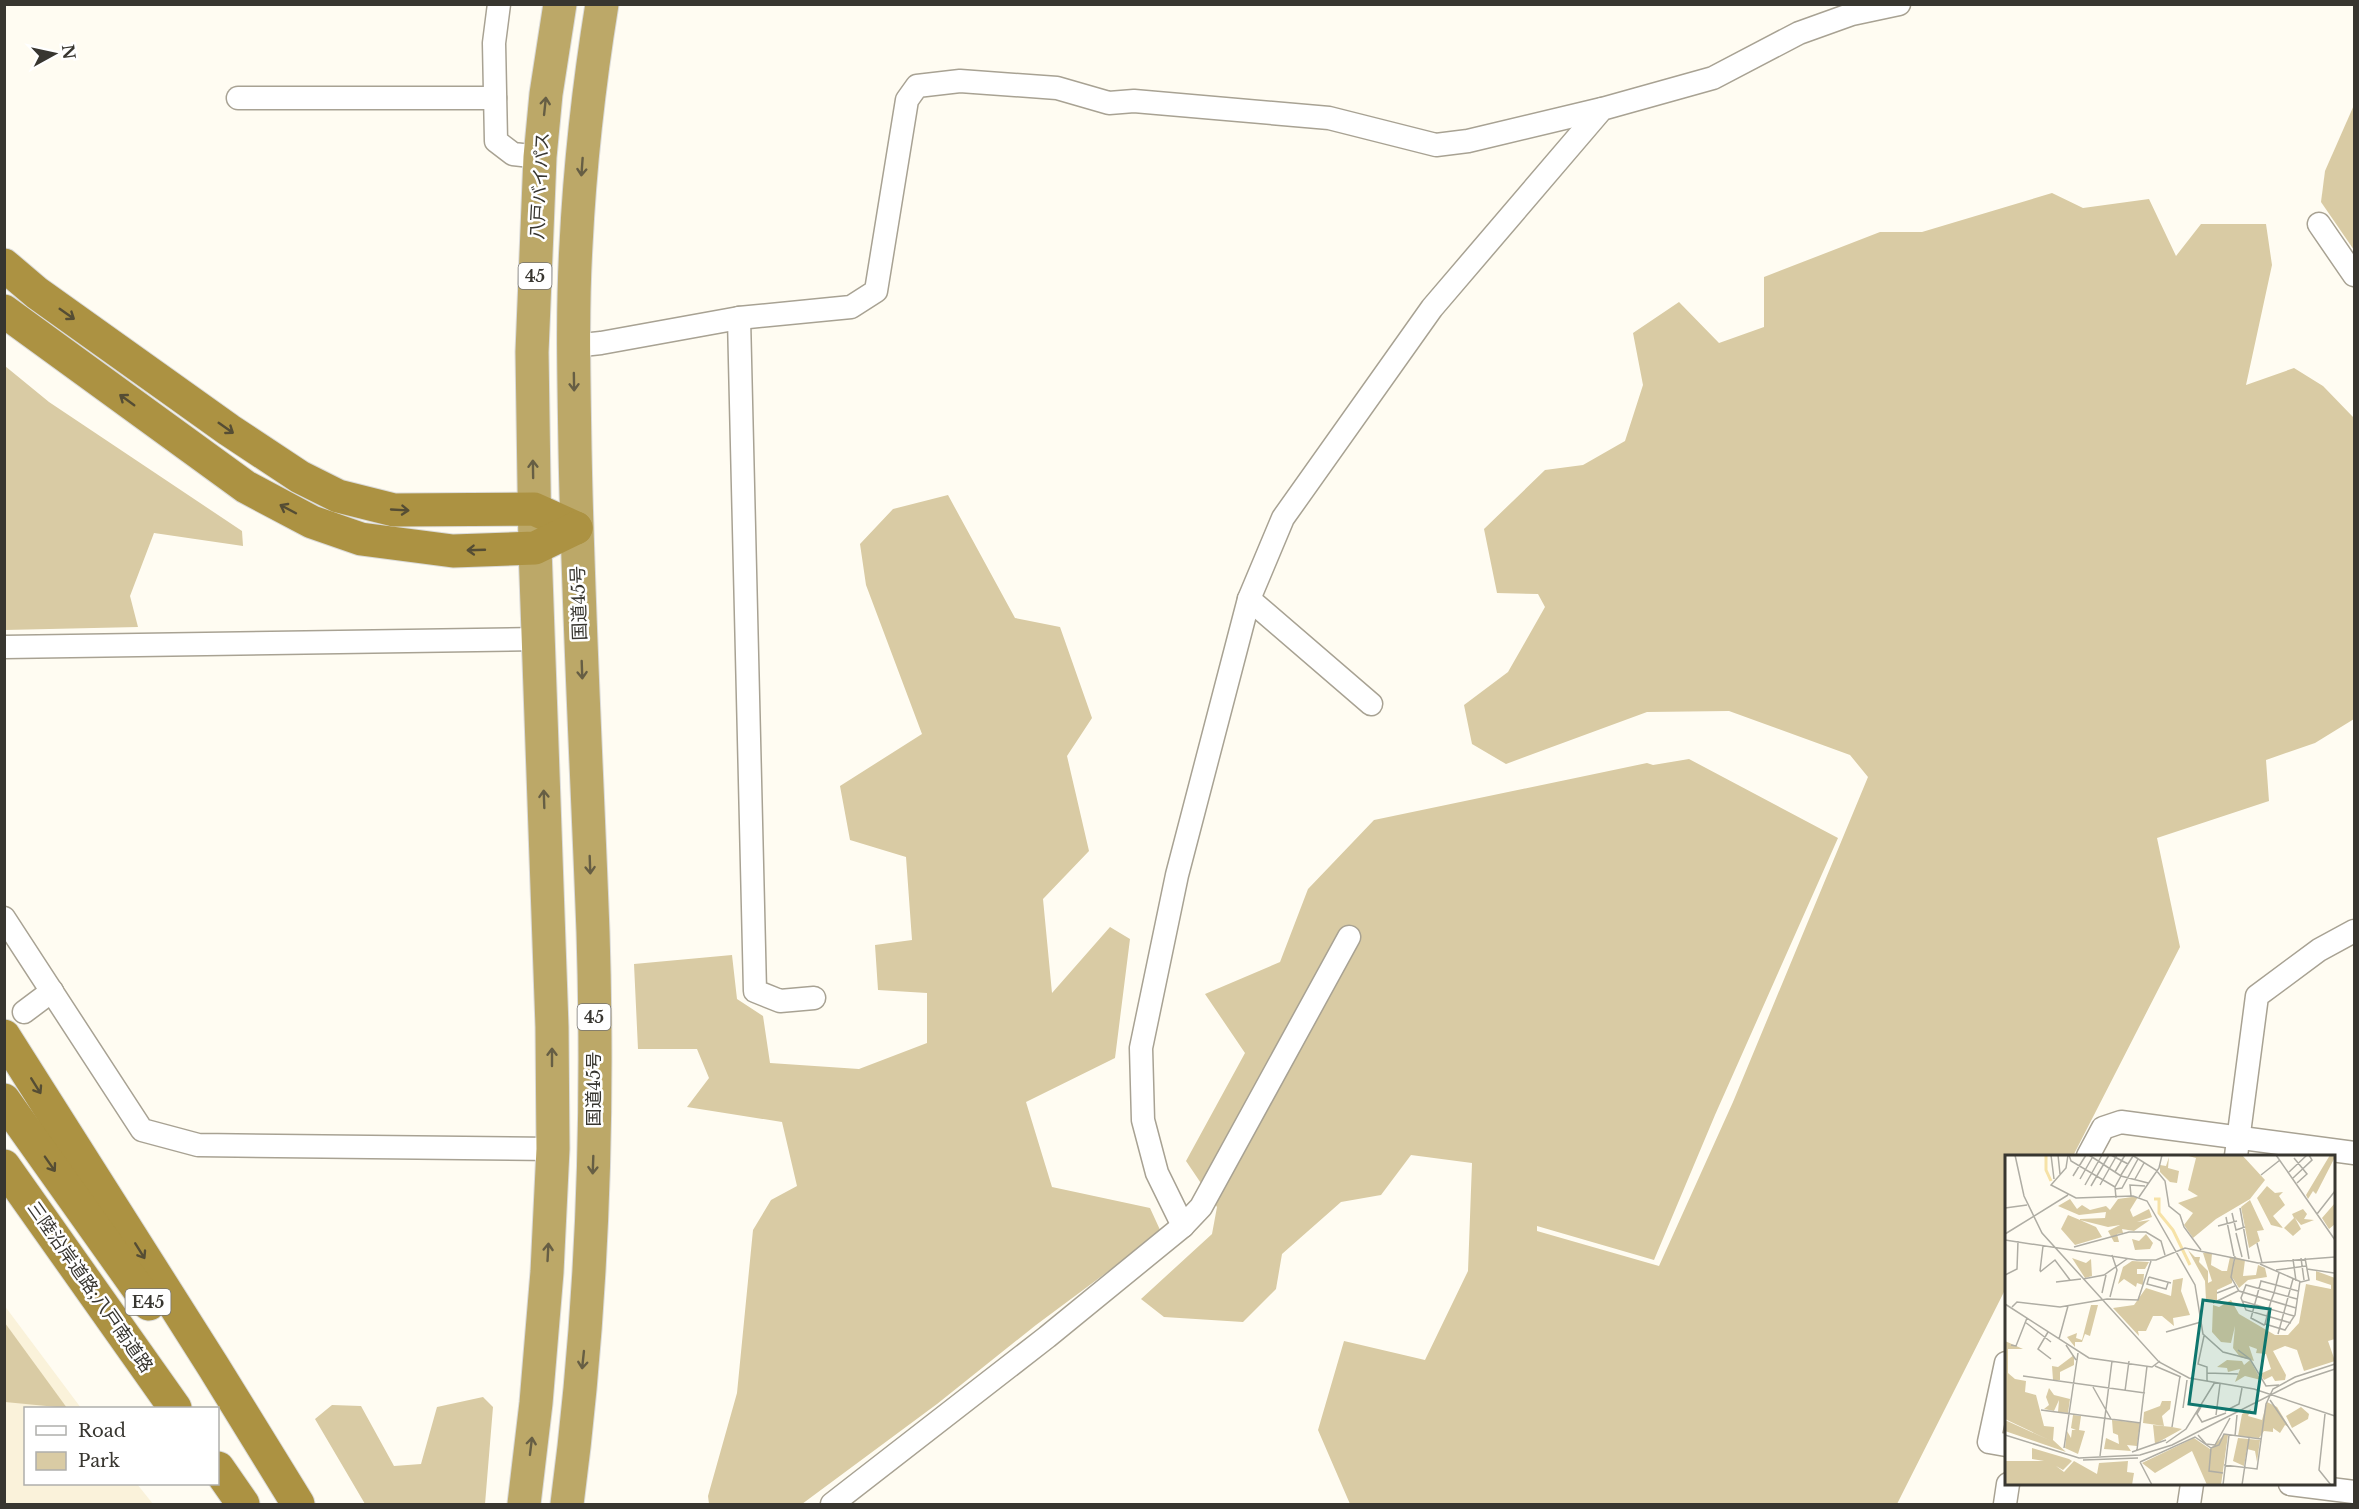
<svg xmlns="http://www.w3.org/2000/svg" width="2359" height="1509" font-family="'Libre Baskerville','Noto Sans JP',serif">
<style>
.built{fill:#faf2da}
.green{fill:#d9cba4}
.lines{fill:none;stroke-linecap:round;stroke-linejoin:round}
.minor-casing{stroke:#a8a293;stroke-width:25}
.trunk-casing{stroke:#dbdbda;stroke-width:35}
.motorway-casing{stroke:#dbdbda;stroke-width:35}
.minor{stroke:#fff;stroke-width:22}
.trunk{stroke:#bca868;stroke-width:33}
.motorway{stroke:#ac9242;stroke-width:33}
.oneway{stroke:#665e44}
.oneway2{stroke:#554d34}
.labels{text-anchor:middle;stroke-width:5;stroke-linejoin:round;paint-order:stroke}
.shield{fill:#fff;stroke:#74726e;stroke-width:1.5}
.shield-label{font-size:16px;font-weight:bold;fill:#383630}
.street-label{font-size:18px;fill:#383630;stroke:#fff}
.inset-river{fill:none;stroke:#f6e2a7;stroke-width:3}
.inset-road{fill:none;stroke:#afada4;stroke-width:1.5}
.view{fill:#0f766e;fill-opacity:0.15;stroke:#0f766e;stroke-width:3}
.inset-edge{fill:none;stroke:#383630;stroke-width:3}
</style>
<rect width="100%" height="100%" fill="#fffcf2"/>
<path class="built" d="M 4,1305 L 81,1408 L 26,1408 L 26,1484 L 137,1484 L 153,1504 L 5,1504 Z"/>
<g class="green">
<path d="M 2354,105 L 2354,250 L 2321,202 L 2325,171 Z"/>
<path d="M 2052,193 L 2083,208 L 2149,199 L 2176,256 L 2201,224 L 2266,224 L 2272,265 L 2246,385 L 2294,368 L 2323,386 L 2354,418 L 2354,719 L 2315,743 L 2266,760 L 2269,801 L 2157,838 L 2180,947 L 2073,1156 L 2006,1156 L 2006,1288 L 1897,1504 L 1350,1504 L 1318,1430 L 1344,1341 L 1425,1360 L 1468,1271 L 1472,1163 L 1411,1155 L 1381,1195 L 1341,1202 L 1282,1254 L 1276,1289 L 1243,1322 L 1164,1317 L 1141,1299 L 1212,1234 L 1217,1207 L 1186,1161 L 1245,1053 L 1205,994 L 1280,962 L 1308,889 L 1374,820 L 1647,763 L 1653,765 L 1689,759 L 1838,838 L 1715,1115 L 1654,1260 L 1537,1226 L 1537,1231 L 1659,1266 L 1733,1102 L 1868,777 L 1850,755 L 1729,711 L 1647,712 L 1506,764 L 1472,744 L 1464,705 L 1508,672 L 1545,607 L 1538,594 L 1497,593 L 1484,529 L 1545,470 L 1583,465 L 1625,441 L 1643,385 L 1633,333 L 1679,302 L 1719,343 L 1764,327 L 1764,277 L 1880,232 L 1922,232 Z"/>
<path d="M 5,366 L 49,402 L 242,531 L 243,546 L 154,533 L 130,596 L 138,627 L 5,630 Z"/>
<path d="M 948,495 L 1015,618 L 1060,627 L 1092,718 L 1067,756 L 1089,851 L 1043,899 L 1052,993 L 1110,927 L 1130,939 L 1115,1058 L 1026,1102 L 1052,1187 L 1150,1208 L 1161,1232 L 1036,1325 L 937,1404 L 802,1504 L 709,1504 L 708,1496 L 737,1393 L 753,1230 L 771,1200 L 797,1186 L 782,1122 L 687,1107 L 709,1078 L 697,1049 L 638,1049 L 634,964 L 732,955 L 737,999 L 763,1016 L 770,1063 L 859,1069 L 927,1043 L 927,993 L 878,990 L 875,945 L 912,940 L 906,857 L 850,840 L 840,786 L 922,734 L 866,585 L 860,544 L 893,509 Z"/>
<path d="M 4,1323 L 5,1323 L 67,1408 L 5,1402 Z"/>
<path d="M 483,1397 L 493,1407 L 485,1504 L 365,1504 L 315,1419 L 332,1405 L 361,1406 L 394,1466 L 421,1464 L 437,1407 Z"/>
</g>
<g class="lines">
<defs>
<g id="minor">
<path d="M 499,4 L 494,43 L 496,141 L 513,154 L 540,157"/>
<path d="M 238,98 L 495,98"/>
<path d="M 2319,224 L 2354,275"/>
<path d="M 739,318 L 755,991 L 780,1001 L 814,998"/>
<path d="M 573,346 L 601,343 L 739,318 L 851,307 L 876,291 L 907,100 L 917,86 L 960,81 L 1057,88 L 1109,103 L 1134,101 L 1329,118 L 1436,145 L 1468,141 L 1602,109"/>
<path d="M 1249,599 L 1371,704"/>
<path d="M 4,647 L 538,639"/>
<path d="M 4,918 L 142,1130 L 198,1145 L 553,1149"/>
<path d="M 24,1012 L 52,991"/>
<path d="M 2088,1156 L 2103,1128 L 2121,1122 L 2354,1153"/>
<path d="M 2236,1156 L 2257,996 L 2319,950 L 2354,931"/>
<path d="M 1183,1226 L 1157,1173 L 1143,1120 L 1141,1048 L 1177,875 L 1249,599 L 1283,518 L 1432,308 L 1602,109 L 1713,78 L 1799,33 L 1852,14 L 1899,4"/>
<path d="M 2006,1363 L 1989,1442 L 2006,1445"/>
<path d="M 2290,1484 L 2354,1492"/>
<path d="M 832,1504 L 1047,1337 L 1183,1226 L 1201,1207 L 1349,937"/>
<path d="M 2005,1504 L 2008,1484"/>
<path d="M 2189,1504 L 2192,1484"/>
</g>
<g id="trunk">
<path d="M 524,1504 L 536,1403 L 547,1272 L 553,1149 L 552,1027 L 535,548 L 532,352 L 540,157 L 546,94 L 560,4"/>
<path d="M 567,1504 C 592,1315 599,1123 593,932 C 587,771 578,610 575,449 C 574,381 572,313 576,245 C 580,164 589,84 602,4"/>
</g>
<g id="motorway">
<path d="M 4,265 L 37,293 L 229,430 L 300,477 L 338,496 L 394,510 L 534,509 L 576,528"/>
<path d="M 4,311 L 246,487 L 312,522 L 361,539 L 453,551 L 535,548 L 576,528"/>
<path d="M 4,1036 L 213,1366 L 298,1504"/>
<path d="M 4,1100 L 149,1304"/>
<path d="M 4,1166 L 175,1408"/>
<path d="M 218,1468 L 243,1504"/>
</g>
</defs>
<use href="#minor" class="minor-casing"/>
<use href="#trunk" class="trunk-casing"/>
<use href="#motorway" class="motorway-casing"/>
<use href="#minor" class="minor"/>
<use href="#trunk" class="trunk"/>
<use href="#motorway" class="motorway"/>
</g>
<defs><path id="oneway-shaft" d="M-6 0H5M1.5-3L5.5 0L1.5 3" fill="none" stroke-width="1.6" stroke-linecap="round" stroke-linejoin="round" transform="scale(1.5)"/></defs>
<g class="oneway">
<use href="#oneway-shaft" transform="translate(545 106) rotate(-84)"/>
<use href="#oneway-shaft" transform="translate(582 167) rotate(94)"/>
<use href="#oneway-shaft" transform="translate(574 382) rotate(89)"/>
<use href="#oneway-shaft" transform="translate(533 469) rotate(-91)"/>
<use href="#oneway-shaft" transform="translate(582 670) rotate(88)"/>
<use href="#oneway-shaft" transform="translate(544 799) rotate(-92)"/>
<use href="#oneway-shaft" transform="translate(590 865) rotate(88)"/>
<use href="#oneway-shaft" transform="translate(552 1057) rotate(-90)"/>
<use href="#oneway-shaft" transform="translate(593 1165) rotate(92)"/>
<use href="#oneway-shaft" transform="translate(548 1252) rotate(-87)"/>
<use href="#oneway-shaft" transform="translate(583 1360) rotate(96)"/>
<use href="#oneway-shaft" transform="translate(531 1446) rotate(-83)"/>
</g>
<g class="oneway2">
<use href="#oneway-shaft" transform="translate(67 314) rotate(35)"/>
<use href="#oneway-shaft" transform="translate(127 400) rotate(-144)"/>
<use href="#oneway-shaft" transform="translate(226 428) rotate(35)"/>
<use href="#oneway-shaft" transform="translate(288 509) rotate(-152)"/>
<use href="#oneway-shaft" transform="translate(400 510) rotate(3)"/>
<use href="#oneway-shaft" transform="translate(476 550) rotate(178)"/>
<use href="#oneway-shaft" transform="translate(36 1086) rotate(58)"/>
<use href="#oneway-shaft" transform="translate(50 1164) rotate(55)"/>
<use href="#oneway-shaft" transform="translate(140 1251) rotate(58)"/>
</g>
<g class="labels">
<g class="shield">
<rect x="518.5" y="263" width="33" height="26" rx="4.5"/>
<rect x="577.5" y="1004" width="33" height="26" rx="4.5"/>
<rect x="125.5" y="1289" width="45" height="26" rx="4.5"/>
</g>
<g class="shield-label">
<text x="535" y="282">45</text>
<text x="594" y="1023">45</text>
<text x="148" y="1308">E45</text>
</g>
<g class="street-label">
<text transform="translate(540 186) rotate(-87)" y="6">八戸バイパス</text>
<text transform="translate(579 603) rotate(-92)" y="6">国道45号</text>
<text transform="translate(594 1089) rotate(-90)" y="6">国道45号</text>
<text transform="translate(90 1287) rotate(55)" y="6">三陸沿岸道路;八戸南道路</text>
</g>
</g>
<g transform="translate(2005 1155)">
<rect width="330" height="330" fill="#fffcf2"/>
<path d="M 180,0 L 237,0 L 260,25 L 245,44 L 211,64 L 188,83 L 179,70 L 188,58 L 173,48 L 193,41 L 183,35 L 191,3 ZM 325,0 L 330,2 L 311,39 L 308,36 L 303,44 L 301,40 ZM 164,2 L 163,13 L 174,16 L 172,28 L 165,27 L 155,17 L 155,10 L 161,11 ZM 262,31 L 270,38 L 278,37 L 274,41 L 280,50 L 268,61 L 278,73 L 266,70 L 252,43 ZM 127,42 L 133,42 L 125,55 L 128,62 L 144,54 L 147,62 L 132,67 L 145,65 L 129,76 L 117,74 L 118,78 L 112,79 L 114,87 L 109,87 L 103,76 L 115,70 L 103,72 L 75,65 L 91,72 L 97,82 L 70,90 L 56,74 L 63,60 L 75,65 L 75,64 L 100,63 L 101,57 L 74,60 L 53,51 L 65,44 L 72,54 L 77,50 L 85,55 L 101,51 L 105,55 L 113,44 ZM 245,45 L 259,75 L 252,76 L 255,86 L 244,93 L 236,52 ZM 330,48 L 330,69 L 324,74 L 317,63 ZM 298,54 L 302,59 L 299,64 L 309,65 L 296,70 L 290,63 L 296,74 L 288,81 L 279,73 L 289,63 L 287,59 ZM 141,79 L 148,88 L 145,94 L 130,95 L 127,84 L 134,86 ZM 183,95 L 190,102 L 195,102 L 194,107 L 203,116 L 203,128 L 207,126 L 198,98 L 207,98 L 206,110 L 217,116 L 222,116 L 225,102 L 229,102 L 227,128 L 212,135 L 212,145 L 201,145 L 200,126 ZM 230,102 L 240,105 L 238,121 L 251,120 L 253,110 L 260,113 L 262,122 L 243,125 L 234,133 L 227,122 ZM 67,103 L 81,108 L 86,104 L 87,121 L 80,123 ZM 127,106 L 144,107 L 140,114 L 132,114 L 132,119 L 139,119 L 138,130 L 132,128 L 131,132 L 119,124 L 113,129 L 118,112 ZM 311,116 L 330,123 L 330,184 L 323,186 L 330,206 L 299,216 L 292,195 L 280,191 L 268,196 L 281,220 L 280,225 L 270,226 L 267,221 L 259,225 L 255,219 L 266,214 L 261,199 L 251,198 L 252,194 L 244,191 L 249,206 L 235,202 L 228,193 L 230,171 L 226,188 L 216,187 L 207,177 L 208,150 L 214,152 L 226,145 L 234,159 L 270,180 L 283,180 L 294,168 L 301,129 L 326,134 L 326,130 L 311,125 ZM 178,123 L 176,136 L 185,160 L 168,163 L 169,171 L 157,161 L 148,161 L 141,176 L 133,176 L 134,181 L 108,153 L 129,150 L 141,133 L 166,141 L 168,125 ZM 86,150 L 93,150 L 85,181 L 80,179 L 77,187 L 70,187 L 70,192 L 62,182 L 72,178 L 71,183 L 77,185 ZM 0,186 L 18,194 L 3,194 L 3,218 L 10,224 L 21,226 L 20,237 L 31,240 L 39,271 L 49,272 L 48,285 L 61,297 L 0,276 L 0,265 L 44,285 L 0,264 ZM 69,200 L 69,210 L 55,217 L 55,225 L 48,225 L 47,211 L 53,212 ZM 222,205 L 237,206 L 239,210 L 245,205 L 256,225 L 240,221 L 230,227 L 235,214 L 223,217 L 222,213 L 212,212 ZM 44,233 L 49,240 L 65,244 L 63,258 L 53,257 L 54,245 L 49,256 L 39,254 L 44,250 L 41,242 ZM 157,246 L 166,246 L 165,254 L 157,261 L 159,271 L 138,268 L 139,257 L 155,251 ZM 262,247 L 272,252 L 284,272 L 280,270 L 275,278 L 268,273 L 268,277 L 259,276 L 254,283 L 233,281 L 237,259 L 246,254 L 243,261 L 257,265 ZM 296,252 L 304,259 L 303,264 L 287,273 L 281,261 ZM 68,260 L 76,261 L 74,275 L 80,276 L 73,299 L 60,293 L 62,276 L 66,283 L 67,275 L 71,275 L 66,273 ZM 107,265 L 135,268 L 132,291 L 122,290 L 126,296 L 99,294 L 101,283 L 114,289 L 113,280 L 108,278 ZM 148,270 L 167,272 L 177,274 L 150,289 ZM 219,280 L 223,280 L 216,330 L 202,330 L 187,296 L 150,318 L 137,308 L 189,283 L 205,294 ZM 233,283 L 255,285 L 252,307 L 250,296 L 242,294 L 239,311 L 228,306 ZM 27,293 L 64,304 L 67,306 L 58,315 L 51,311 L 59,317 L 69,306 L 92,319 L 94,308 L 123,306 L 122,317 L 129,318 L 127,330 L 0,330 L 0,306 L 39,306 L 27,304 Z" fill="#d9cba4"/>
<path class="inset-river" d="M 41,0 L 41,15 L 46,26M 149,44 L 154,44 L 154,58 L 168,75 L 185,110"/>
<path class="inset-road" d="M 10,0 L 19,41 L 37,78 L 154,207 L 184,223 L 249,234 L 330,261M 46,0 L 49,24M 53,0 L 55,19M 63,0 L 61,13 L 46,30 L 71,43 L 128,41 L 142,46 L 190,130 L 198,179 L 218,197 L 245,204M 64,0 L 66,6 L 110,32M 84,0 L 116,21 L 143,28M 106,0 L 123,9M 127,0 L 151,15 L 160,26 L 164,51 L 175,60 L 179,72 L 196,95M 271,0 L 330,85M 289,3 L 302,19 L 292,28M 110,17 L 120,0M 284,17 L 302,0M 116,20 L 128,1M 256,20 L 275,5M 68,21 L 81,0M 288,23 L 307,5 L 304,0M 75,24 L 87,3M 130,24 L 139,8M 80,30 L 97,0M 95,30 L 112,0M 86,31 L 104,0M 110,34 L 117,33 L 133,4M 126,41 L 125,30 L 140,31M 134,42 L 154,13 L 157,0M 111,43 L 110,32 L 116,21M 0,53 L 22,50M 235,53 L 244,104M 227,58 L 231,75 L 240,72M 312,59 L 330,36M 221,62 L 229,101M 213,71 L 232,66M 231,78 L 237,102M 0,79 L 63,40M 0,85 L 132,105 L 151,105 L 180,93 L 253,108 L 330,102M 252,88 L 257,108M 69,92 L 124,77 L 141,77 L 156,86 L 160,100M 230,101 L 226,122 L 234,136 L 291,153M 296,103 L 299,125M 288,104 L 291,126M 255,109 L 296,127 L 304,125 L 300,103M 302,114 L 329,118M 271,115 L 301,111M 35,116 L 38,91M 35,117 L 50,105 L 65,125M 274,118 L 269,138 L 266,146 L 264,153 L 260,169 L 259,170 L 246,163 L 256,126 L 271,130 L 293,136M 0,120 L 12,114 L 13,86M 144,122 L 142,129 L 161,134 L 163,128M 144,122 L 166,128M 78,124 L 99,120 L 122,104M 51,127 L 76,124M 97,138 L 101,120M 212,138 L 230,131M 105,142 L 112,115 L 107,100M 237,146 L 289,161M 208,148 L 233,136M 0,149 L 84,203 L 147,212 L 155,206M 7,152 L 12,147 L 55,152 L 102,144 L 133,145 L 146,106M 20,167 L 46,187M 286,168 L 241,155 L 236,143 L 241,130 L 292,144M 260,169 L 280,175 L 290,160 L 295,126M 43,177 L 33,194 L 46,204M 161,177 L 196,167M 273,179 L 288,124M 199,181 L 193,209 L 202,212 L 202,226M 54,184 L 63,151M 6,190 L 11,191 L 22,163M 61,190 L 71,205M 233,195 L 245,204 L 261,231 L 274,230M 150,211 L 176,222M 202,218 L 233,219M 18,221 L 140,238M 88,232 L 106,264M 120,236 L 124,206M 265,245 L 295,289M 196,252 L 192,259 L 197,267 L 221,258M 178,253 L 182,225M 36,255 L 136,268M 220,256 L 234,249 L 237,233M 320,259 L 314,315 L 326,330M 211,260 L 215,229M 167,272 L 175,221M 0,280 L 74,303 L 135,300 L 167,290 L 291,227 L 330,214M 193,280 L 201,289 L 210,290 L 225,263M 230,281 L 232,260M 161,288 L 181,274 L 210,227M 59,293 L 73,198M 206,293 L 204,316 L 218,318M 132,295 L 142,211M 127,297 L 161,285M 95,301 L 107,206M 78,305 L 133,303M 135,307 L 190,282 L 206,293 L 214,290 L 219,279 L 256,284M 135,307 L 147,330M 219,310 L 252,314 L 261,249 L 268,234 L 290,222 L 330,209M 218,330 L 224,280M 237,330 L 244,283"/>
<path class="view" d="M 198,145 L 265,154 L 250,258 L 184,249 Z"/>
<rect width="330" height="330" class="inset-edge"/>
</g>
<rect width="2359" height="1509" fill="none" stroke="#383630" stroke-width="12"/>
<rect x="24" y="1407" width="195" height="78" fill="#ffffff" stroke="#afafac" stroke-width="1.5"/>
<rect x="36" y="1426" width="30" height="9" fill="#ffffff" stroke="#afafac" stroke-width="1.5"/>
<text x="78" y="1437" font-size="18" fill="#383630">Road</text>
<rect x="36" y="1452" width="30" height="18" fill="#d9cba4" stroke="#afafac" stroke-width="1.5"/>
<text x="78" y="1467" font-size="18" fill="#383630">Park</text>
<g transform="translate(54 54) rotate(82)" stroke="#ffffff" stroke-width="4.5" paint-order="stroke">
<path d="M0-4.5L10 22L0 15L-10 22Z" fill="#383630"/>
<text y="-9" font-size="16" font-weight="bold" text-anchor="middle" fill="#383630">N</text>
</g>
</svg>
